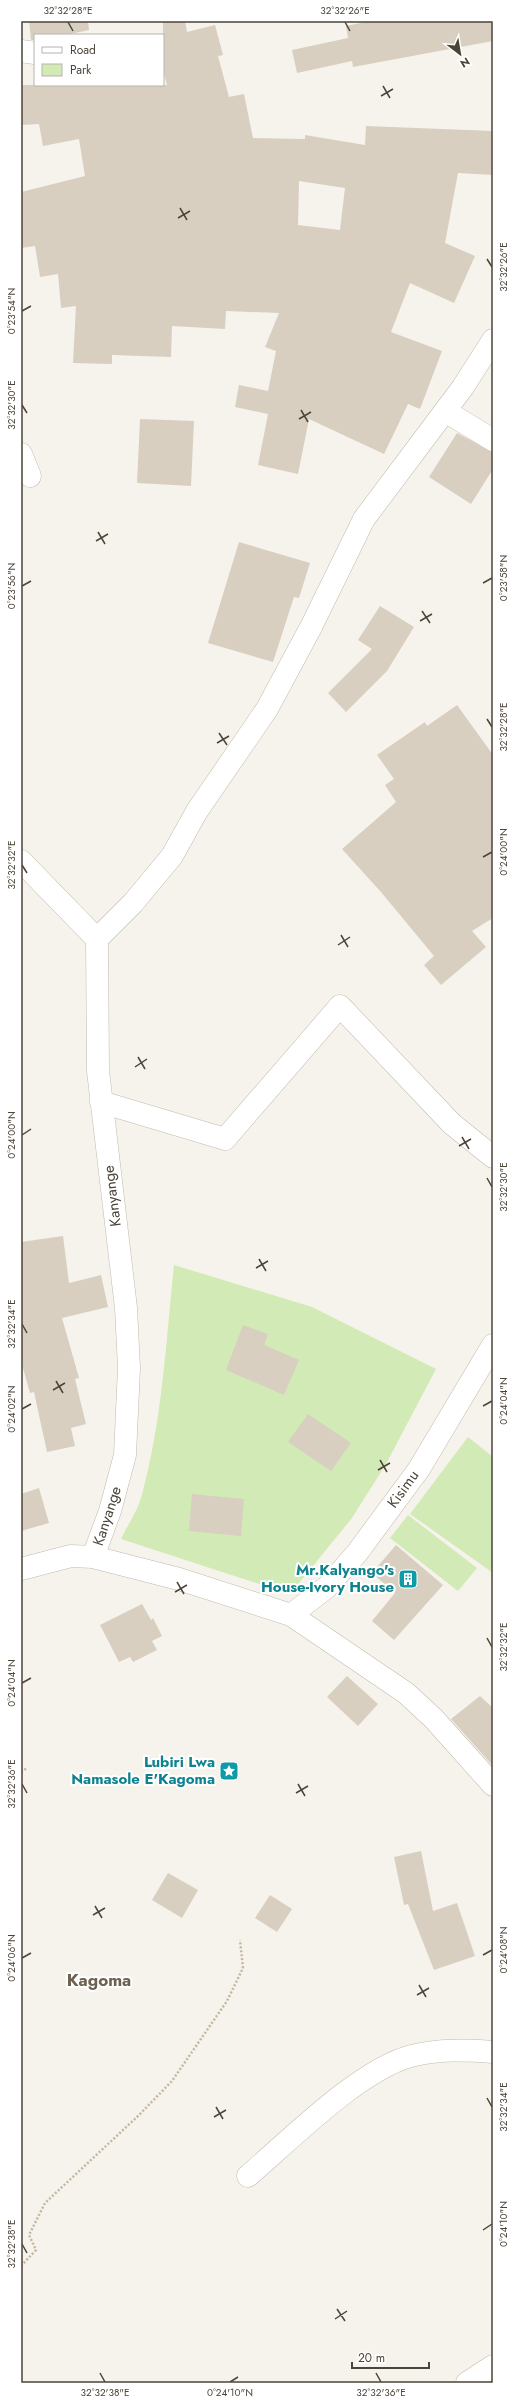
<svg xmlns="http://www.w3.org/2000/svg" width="514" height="2404" font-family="Jost,sans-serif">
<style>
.green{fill:#d2eab5}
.building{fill:#d8cfc1;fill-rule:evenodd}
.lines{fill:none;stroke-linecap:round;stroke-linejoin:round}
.minor-casing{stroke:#c2bbae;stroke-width:23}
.tertiary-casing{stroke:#c2bbae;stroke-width:23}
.path{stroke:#c4b79f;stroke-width:2.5;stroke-dasharray:2 2;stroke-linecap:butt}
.minor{stroke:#fff;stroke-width:22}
.tertiary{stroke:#fff;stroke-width:22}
.ticks{fill:none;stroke:#4b4439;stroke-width:1.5}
.labels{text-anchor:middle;stroke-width:4;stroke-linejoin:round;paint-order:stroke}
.street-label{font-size:15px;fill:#4b4439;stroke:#fff}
.culture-label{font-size:15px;font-weight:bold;fill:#0d838f;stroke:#fff;text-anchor:end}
.quarter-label{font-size:17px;font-weight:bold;fill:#6e6250;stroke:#fff}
.neatline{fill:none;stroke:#4b4439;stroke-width:1.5}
.ticks-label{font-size:10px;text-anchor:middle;fill:#4b4439}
</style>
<rect width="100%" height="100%" fill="#f6f3ec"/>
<g class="green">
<path d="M 174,1265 L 312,1307 L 436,1369 L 386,1464 L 352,1518 L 295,1588 L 281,1591 L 121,1539 C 127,1526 137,1512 141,1498 C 162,1423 166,1342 174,1265 Z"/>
<path d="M 468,1437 L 493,1457 L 493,1573 L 410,1514 Z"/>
<path d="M 408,1515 L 477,1568 L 458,1591 L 390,1538 Z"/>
</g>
<g class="building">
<path d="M 29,21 L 88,21 L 89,30 L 66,35 L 35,35 L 35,40 L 31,40 Z"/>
<path d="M 163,21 L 185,21 L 187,32 L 215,25 L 223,55 L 218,56 L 229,97 L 244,94 L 253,138 L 305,139 L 305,135 L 365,145 L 366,126 L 493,131 L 493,175 L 458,173 L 445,243 L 475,256 L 454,303 L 410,283 L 391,332 L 442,351 L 420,409 L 408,404 L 384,454 L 309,419 L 298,474 L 258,465 L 268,414 L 235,407 L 239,385 L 268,391 L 276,351 L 265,347 L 279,313 L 226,311 L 225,329 L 172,326 L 171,357 L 112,355 L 112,364 L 73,363 L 76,306 L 61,308 L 58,274 L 40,277 L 35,246 L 21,248 L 21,192 L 85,176 L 79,139 L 43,146 L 39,124 L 21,125 L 21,85 L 167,85 L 163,70 ZM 299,181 L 345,188 L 340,230 L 298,225 Z"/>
<path d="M 370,21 L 493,21 L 493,41 L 353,67 L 352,61 L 297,73 L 292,50 L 348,38 L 346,26 Z"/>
<path d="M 140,419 L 194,421 L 191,486 L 137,483 Z"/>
<path d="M 457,433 L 493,452 L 493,469 L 471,504 L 429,477 Z"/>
<path d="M 239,542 L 310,563 L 299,598 L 294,597 L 273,662 L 208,643 Z"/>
<path d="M 380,606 L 414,627 L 387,671 L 346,712 L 328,693 L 372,649 L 358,640 Z"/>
<path d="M 457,705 L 493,755 L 493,918 L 472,931 L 486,947 L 441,985 L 424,965 L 434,956 L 381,892 L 342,849 L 396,802 L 385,785 L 394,779 L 377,755 L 425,722 L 427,726 Z"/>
<path d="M 63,1236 L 69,1283 L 101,1275 L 108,1307 L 62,1318 L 79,1378 L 75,1379 L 86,1424 L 71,1428 L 75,1446 L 47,1452 L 34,1392 L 30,1393 L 21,1361 L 21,1242 Z"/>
<path d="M 243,1325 L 268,1334 L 264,1345 L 299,1360 L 284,1395 L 226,1370 Z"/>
<path d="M 308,1414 L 351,1443 L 331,1471 L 288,1442 Z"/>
<path d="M 39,1488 L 49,1523 L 21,1531 L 21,1494 Z"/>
<path d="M 192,1494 L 244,1499 L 241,1536 L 189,1531 Z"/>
<path d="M 396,1545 L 443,1585 L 394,1640 L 372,1621 L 395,1593 L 372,1573 Z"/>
<path d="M 142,1604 L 151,1620 L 153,1618 L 162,1636 L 152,1641 L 157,1650 L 133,1662 L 130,1657 L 119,1662 L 100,1625 Z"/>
<path d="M 347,1676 L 378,1704 L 358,1726 L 327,1697 Z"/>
<path d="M 480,1696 L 493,1708 L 493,1766 L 451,1719 Z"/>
<path d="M 421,1851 L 433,1911 L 457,1903 L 475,1956 L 434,1970 L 408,1904 L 404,1905 L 394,1857 Z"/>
<path d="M 168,1873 L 198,1890 L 182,1918 L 152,1900 Z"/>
<path d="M 270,1895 L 292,1909 L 277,1932 L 255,1918 Z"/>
</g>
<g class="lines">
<defs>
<g id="minor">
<path d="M 21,51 L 35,53"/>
<path d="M 445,411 L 493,440"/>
<path d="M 21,454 L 30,476"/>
<path d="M 21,861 L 97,939 L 98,1071 L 126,1308 L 129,1368 L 125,1455 L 110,1511 L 93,1557"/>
<path d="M 97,939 L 133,903 L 172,856 L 197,811 L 267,709 L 311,627 L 364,519 L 463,387 L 493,340"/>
<path d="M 101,1102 L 225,1139 L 340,1006 L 452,1124 L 493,1157"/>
<path d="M 248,2176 C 290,2140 359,2070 411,2056 C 439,2049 465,2050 493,2052"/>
</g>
<g id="tertiary">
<path d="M 21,1569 L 71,1556 L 93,1557 L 179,1579 L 291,1615 L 406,1693 L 434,1719 L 493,1785"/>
<path d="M 291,1615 L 327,1587 L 357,1553 L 419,1469 L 493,1345"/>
<path d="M 467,2383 L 493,2366"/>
</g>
</defs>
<use href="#minor" class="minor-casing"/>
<use href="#tertiary" class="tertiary-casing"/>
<g class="path">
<path d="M 21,1772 L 27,1768"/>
<path d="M 21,2266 L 36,2250 L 29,2235 L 45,2203 L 138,2116 L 172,2081 L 227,2001 L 243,1968 L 240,1940"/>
</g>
<use href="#minor" class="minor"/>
<use href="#tertiary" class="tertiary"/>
</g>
<path class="ticks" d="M 68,22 L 73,31M 345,22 L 350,31M 383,86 L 390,98M 381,96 L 393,89M 180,208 L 187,220M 178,218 L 190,211M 487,259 L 492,267M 22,311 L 31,306M 22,405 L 27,413M 301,410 L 308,422M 299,419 L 311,412M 98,532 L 105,544M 96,541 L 108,534M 483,583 L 492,578M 22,586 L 31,581M 422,611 L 430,623M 420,621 L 432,614M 487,719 L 492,727M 219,733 L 227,745M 217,743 L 229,736M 483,857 L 492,852M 22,865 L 27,873M 341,935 L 348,947M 338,945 L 350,937M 138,1057 L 145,1069M 135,1067 L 147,1059M 22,1135 L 31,1129M 462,1137 L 469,1149M 459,1146 L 471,1139M 487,1178 L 492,1187M 259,1259 L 266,1271M 256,1268 L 268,1261M 22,1324 L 27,1333M 56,1381 L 63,1393M 53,1390 L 65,1383M 483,1406 L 492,1401M 22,1409 L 31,1404M 380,1460 L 387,1472M 378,1470 L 390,1463M 177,1582 L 184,1594M 175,1592 L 187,1585M 487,1638 L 492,1647M 22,1683 L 31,1678M 22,1784 L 27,1793M 298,1784 L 305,1796M 296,1793 L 308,1786M 95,1906 L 102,1918M 93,1915 L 105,1908M 483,1955 L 492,1950M 22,1958 L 31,1953M 419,1985 L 426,1997M 417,1995 L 429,1988M 487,2098 L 492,2107M 216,2107 L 223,2119M 214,2117 L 226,2110M 483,2230 L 492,2224M 22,2244 L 27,2253M 337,2309 L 345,2321M 335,2319 L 347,2311M 100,2373 L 105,2382M 376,2373 L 381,2382M 230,2382 L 238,2377"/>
<defs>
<symbol id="building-square" viewBox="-11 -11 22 22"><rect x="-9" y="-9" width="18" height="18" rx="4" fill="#0f9aa8" stroke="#fff"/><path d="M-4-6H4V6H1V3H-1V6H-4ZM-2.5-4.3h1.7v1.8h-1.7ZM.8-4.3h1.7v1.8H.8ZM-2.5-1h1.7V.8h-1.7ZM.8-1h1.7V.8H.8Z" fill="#fff"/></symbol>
<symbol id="sight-square" viewBox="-11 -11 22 22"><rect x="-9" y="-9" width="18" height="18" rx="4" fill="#0f9aa8" stroke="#fff"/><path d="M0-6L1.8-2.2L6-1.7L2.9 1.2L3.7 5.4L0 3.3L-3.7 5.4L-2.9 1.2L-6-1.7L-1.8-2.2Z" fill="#fff"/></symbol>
</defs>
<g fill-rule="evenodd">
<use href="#building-square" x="397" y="1568" width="22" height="22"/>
<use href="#sight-square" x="218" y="1760" width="22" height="22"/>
</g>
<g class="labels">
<g class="street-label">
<text transform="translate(112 1196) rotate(-97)" y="5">Kanyange</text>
<text transform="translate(403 1489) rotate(-54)" y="5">Kisimu</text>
<text transform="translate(107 1516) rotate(-72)" y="5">Kanyange</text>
</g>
<g class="culture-label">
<text x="394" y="1575">Mr.Kalyango's<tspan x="394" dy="17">House-Ivory House</tspan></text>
<text x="215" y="1767">Lubiri Lwa<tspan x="215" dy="17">Namasole E'Kagoma</tspan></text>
</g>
<g class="quarter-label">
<text x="99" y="1986">Kagoma</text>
</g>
</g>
<rect width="514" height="2404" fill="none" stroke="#ffffff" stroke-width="44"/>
<rect x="34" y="34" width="130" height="52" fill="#ffffff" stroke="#b7b4b0"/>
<rect x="42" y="47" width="20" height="6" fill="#ffffff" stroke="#b7b4b0"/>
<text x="70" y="54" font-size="12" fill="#4b4439">Road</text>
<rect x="42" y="64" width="20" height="12" fill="#d2eab5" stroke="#b7b4b0"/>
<text x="70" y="74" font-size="12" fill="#4b4439">Park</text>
<g transform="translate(460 54) rotate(149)" stroke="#ffffff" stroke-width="3" paint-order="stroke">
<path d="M0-3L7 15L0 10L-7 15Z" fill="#4b4439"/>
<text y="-6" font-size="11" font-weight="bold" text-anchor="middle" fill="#4b4439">N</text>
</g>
<path d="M352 2362v6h77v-6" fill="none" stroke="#4b4439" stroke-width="2"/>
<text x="358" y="2362" font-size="12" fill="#4b4439" stroke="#ffffff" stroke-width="3" paint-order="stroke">20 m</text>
<rect x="22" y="22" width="470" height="2360" class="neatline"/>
<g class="ticks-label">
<text x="68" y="14">32°32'28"E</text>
<text x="345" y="14">32°32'26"E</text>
<text transform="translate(503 267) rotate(-90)" y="4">32°32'26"E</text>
<text transform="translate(11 311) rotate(-90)" y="4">0°23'54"N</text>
<text transform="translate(11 405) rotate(-90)" y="4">32°32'30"E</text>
<text transform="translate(503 578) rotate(-90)" y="4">0°23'58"N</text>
<text transform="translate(11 586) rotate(-90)" y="4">0°23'56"N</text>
<text transform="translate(503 727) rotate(-90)" y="4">32°32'28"E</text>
<text transform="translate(503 852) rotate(-90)" y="4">0°24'00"N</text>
<text transform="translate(11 865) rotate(-90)" y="4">32°32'32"E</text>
<text transform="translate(11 1135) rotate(-90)" y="4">0°24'00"N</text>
<text transform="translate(503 1187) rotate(-90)" y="4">32°32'30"E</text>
<text transform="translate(11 1324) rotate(-90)" y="4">32°32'34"E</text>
<text transform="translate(503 1401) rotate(-90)" y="4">0°24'04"N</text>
<text transform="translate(11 1409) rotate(-90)" y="4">0°24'02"N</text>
<text transform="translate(503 1647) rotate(-90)" y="4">32°32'32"E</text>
<text transform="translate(11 1683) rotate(-90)" y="4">0°24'04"N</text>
<text transform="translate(11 1784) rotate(-90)" y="4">32°32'36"E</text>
<text transform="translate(503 1950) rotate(-90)" y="4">0°24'08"N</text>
<text transform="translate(11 1958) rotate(-90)" y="4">0°24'06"N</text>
<text transform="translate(503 2107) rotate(-90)" y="4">32°32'34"E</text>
<text transform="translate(503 2224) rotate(-90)" y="4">0°24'10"N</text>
<text transform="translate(11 2244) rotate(-90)" y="4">32°32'38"E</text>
<text x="105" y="2396">32°32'38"E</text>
<text x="230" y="2396">0°24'10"N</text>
<text x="381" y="2396">32°32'36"E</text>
</g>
</svg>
